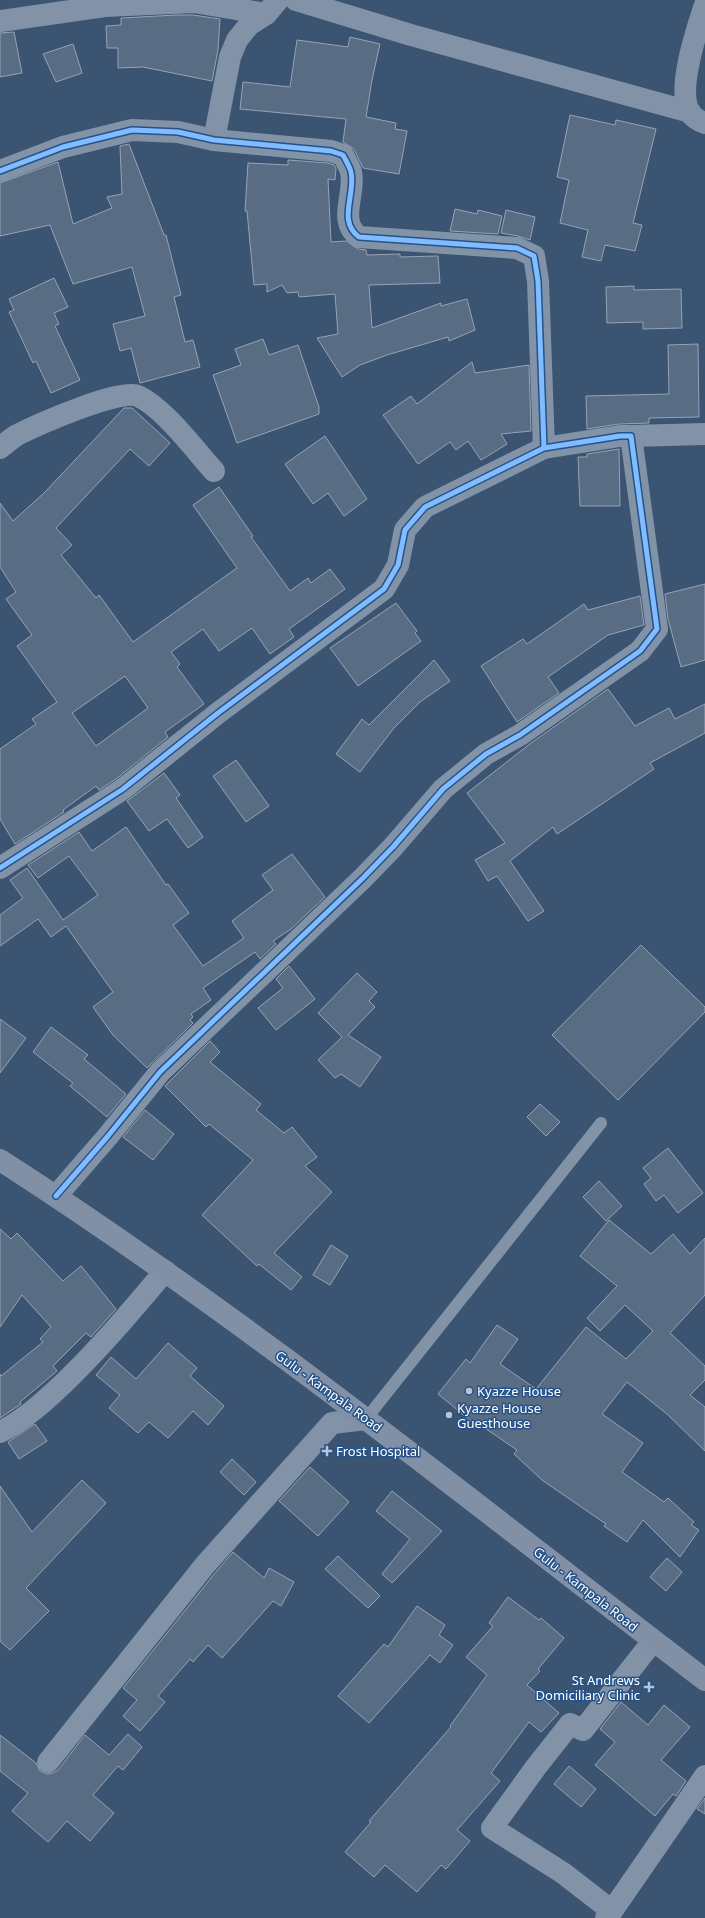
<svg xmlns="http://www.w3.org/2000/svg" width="705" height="1918" font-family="'Noto Sans',sans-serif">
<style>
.building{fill:#586c84;stroke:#96a4b5;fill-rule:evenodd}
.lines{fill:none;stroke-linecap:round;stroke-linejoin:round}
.service{stroke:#8293a7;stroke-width:12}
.minor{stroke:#8293a7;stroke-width:22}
.primary{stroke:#8190a5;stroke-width:22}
.cycleway-casing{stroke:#255288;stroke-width:8}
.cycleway{stroke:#80bcff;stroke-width:5}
.poi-dot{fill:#bac3ce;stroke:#255288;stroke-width:1.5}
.labels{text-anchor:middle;stroke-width:3;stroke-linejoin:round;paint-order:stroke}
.street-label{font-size:13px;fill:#fff;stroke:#255288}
.poi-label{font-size:13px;fill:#fff;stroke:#255288;text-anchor:start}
</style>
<rect width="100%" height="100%" fill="#3b5472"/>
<g class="building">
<path d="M 177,15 L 193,15 L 220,19 L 218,50 L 212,81 L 143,67 L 118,68 L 118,48 L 107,48 L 106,26 L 121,25 L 121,18 Z"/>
<path d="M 14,32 L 22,73 L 0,77 L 0,33 Z"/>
<path d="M 350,37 L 380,44 L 372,80 L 366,117 L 396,123 L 395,129 L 407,131 L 399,174 L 363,168 L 354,149 L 343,142 L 346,119 L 240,109 L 243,82 L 290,87 L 297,40 L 348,47 Z"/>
<path d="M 73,44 L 82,73 L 56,82 L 43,54 Z"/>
<path d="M 570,115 L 615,125 L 616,120 L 656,129 L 633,223 L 642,225 L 635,251 L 605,245 L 601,261 L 582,257 L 588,230 L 560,223 L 569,180 L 557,177 Z"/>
<path d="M 129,144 L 164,235 L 166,235 L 181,295 L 174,297 L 185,342 L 193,340 L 200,367 L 140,383 L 131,348 L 120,351 L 113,324 L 145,316 L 132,267 L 73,284 L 50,225 L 0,236 L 0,183 L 58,162 L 73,224 L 112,208 L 107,197 L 122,194 L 120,146 Z"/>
<path d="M 288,160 L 328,163 L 334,165 L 336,168 L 335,180 L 328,179 L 331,242 L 346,241 L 358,249 L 366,250 L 367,255 L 400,254 L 400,257 L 438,256 L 440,283 L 369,285 L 372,328 L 441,303 L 441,306 L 467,299 L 475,330 L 449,341 L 448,337 L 387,355 L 360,365 L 342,377 L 317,338 L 338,334 L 335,294 L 299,297 L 298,292 L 287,293 L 282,285 L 267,292 L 267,284 L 254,285 L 247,211 L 245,211 L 248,163 L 288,165 Z"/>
<path d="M 455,209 L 477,214 L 478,210 L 502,216 L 498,234 L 450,231 Z"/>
<path d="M 506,210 L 535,217 L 530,240 L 518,236 L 501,233 Z"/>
<path d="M 54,278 L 68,307 L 54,313 L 59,324 L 55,326 L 80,380 L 51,393 L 36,361 L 33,363 L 9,312 L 14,310 L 9,299 Z"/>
<path d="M 634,286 L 634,290 L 681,289 L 682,328 L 643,329 L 643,322 L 607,323 L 606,287 Z"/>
<path d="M 263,339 L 269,355 L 298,345 L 319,407 L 319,414 L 237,443 L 213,375 L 241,365 L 235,349 Z"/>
<path d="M 698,344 L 699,417 L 649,418 L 649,423 L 619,424 L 587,429 L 586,396 L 669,394 L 668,345 Z"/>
<path d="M 472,362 L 475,373 L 529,365 L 531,431 L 501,434 L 507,444 L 481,460 L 468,441 L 456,450 L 450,442 L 418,464 L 383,415 L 411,396 L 417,404 Z"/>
<path d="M 124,408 L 132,408 L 170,443 L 149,466 L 130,449 L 56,528 L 72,545 L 61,555 L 96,598 L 99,595 L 133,642 L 237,568 L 193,505 L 219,487 L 253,536 L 251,537 L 290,591 L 308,578 L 311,583 L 330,569 L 345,589 L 289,629 L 294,637 L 270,654 L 252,628 L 219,651 L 203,629 L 171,652 L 180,664 L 177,667 L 204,704 L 165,732 L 168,737 L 116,779 L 99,790 L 96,786 L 63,810 L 64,812 L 15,844 L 0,819 L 0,749 L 36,724 L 32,719 L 57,702 L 17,646 L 32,635 L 6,599 L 16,592 L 0,567 L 0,503 L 13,521 L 44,493 ZM 125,676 L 148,708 L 96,746 L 72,713 Z"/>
<path d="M 325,436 L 367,499 L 344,516 L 328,493 L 313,504 L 285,464 Z"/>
<path d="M 619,449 L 620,506 L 580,506 L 578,457 L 587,457 L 587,454 Z"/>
<path d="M 705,584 L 705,660 L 681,667 L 668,619 L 665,594 Z"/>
<path d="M 640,596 L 644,625 L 608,635 L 548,677 L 559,693 L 517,722 L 481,666 L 523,639 L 527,644 L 584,604 L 588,610 Z"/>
<path d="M 396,603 L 417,631 L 415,633 L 421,641 L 358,686 L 330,648 Z"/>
<path d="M 434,660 L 450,681 L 420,702 L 394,728 L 360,772 L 336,754 L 362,719 L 369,725 Z"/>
<path d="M 608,689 L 635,726 L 669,708 L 675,719 L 705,704 L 705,733 L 650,763 L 654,769 L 557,834 L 553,827 L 510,861 L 544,911 L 528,921 L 497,876 L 488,881 L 475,860 L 505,843 L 467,793 L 531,743 Z"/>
<path d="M 236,760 L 269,806 L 246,822 L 213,776 Z"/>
<path d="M 164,773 L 180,795 L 176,798 L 203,837 L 188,848 L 167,819 L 149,831 L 127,801 Z"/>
<path d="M 126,827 L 166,885 L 168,884 L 189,913 L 173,925 L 203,966 L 244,938 L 232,921 L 273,890 L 262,875 L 292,854 L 325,897 L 291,929 L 273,941 L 276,944 L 260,959 L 255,952 L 203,988 L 211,1000 L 191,1014 L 193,1017 L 190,1020 L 193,1023 L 147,1068 L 113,1035 L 93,1007 L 113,992 L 66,926 L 51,937 L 38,919 L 0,946 L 0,915 L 23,898 L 10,880 L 27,868 L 63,920 L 98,895 L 69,856 L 38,878 L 28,865 L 79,832 L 92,851 Z"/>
<path d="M 641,945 L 705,1007 L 705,1012 L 618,1100 L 552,1035 Z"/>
<path d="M 289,966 L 315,999 L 276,1030 L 258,1008 L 283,988 L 276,979 Z"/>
<path d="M 357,973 L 377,992 L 369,1001 L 375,1007 L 348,1035 L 381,1057 L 360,1087 L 341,1074 L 335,1078 L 318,1060 L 342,1037 L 318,1013 Z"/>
<path d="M 0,1019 L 26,1038 L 0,1073 Z"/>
<path d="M 51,1027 L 88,1055 L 84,1059 L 126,1094 L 107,1117 L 70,1086 L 73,1083 L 33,1052 Z"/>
<path d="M 210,1041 L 220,1052 L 210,1062 L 261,1104 L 256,1110 L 284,1133 L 292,1127 L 317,1157 L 305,1166 L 332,1192 L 274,1253 L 302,1277 L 291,1290 L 259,1264 L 257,1266 L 202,1215 L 253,1160 L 209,1124 L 206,1127 L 165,1086 Z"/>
<path d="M 540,1104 L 560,1122 L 546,1136 L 527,1117 Z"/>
<path d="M 145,1110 L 174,1134 L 153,1160 L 123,1137 Z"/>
<path d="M 668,1148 L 703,1193 L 678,1213 L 664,1195 L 656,1201 L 644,1184 L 651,1178 L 643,1168 Z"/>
<path d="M 599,1181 L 622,1206 L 606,1221 L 583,1197 Z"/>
<path d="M 609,1220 L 651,1254 L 673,1234 L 690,1254 L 705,1238 L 705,1295 L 670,1333 L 705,1366 L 705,1380 L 690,1395 L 705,1407 L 705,1451 L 667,1414 L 627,1382 L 602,1414 L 643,1443 L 622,1472 L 664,1502 L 668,1498 L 694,1522 L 691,1525 L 699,1530 L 680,1557 L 643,1520 L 627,1542 L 604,1526 L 606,1524 L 542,1480 L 514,1454 L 517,1450 L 473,1420 L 472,1422 L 438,1394 L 466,1359 L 470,1363 L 497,1325 L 518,1339 L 500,1364 L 536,1389 L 586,1327 L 626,1359 L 653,1331 L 625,1305 L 600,1331 L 587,1318 L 617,1286 L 580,1256 Z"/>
<path d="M 0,1229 L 11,1239 L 17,1233 L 63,1281 L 81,1266 L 116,1309 L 91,1337 L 86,1333 L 53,1366 L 57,1371 L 20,1402 L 21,1404 L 0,1418 L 0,1374 L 1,1376 L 43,1342 L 40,1339 L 51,1327 L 22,1295 L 0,1327 Z"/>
<path d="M 331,1245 L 348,1256 L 330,1285 L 313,1275 Z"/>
<path d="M 168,1343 L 197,1368 L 190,1376 L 224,1406 L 208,1425 L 193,1411 L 168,1438 L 149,1422 L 138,1433 L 109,1408 L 120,1395 L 96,1375 L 111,1357 L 136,1379 Z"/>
<path d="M 35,1424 L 47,1441 L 19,1459 L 8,1442 Z"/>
<path d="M 232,1459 L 256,1482 L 244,1495 L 220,1472 Z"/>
<path d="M 310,1467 L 349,1502 L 318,1536 L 279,1501 Z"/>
<path d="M 82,1480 L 106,1503 L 26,1588 L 49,1611 L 10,1650 L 0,1641 L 0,1486 L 32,1532 Z"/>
<path d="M 392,1491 L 442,1531 L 392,1583 L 382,1574 L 410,1539 L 376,1511 Z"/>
<path d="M 233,1552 L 264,1578 L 269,1568 L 294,1582 L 281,1606 L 273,1601 L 222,1658 L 208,1645 L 193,1662 L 190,1659 L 158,1696 L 165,1702 L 140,1731 L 123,1716 L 137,1700 L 123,1688 L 215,1573 Z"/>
<path d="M 338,1556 L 380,1596 L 368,1608 L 325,1569 Z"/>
<path d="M 667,1558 L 682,1572 L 666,1591 L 650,1577 Z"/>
<path d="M 508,1597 L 539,1620 L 541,1618 L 564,1638 L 538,1669 L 540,1671 L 527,1685 L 559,1713 L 541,1732 L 529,1722 L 491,1773 L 500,1781 L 457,1830 L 470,1841 L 446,1869 L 441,1865 L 417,1892 L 385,1865 L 374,1877 L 345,1852 L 371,1822 L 369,1821 L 451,1727 L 450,1726 L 487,1675 L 466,1657 L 493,1626 L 489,1623 Z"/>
<path d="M 417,1606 L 445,1625 L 439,1635 L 453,1645 L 440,1663 L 430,1655 L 369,1723 L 338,1696 L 384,1644 L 388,1647 Z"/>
<path d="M 621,1702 L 648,1725 L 664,1705 L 690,1727 L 661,1760 L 686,1781 L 676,1796 L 673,1794 L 655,1816 L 595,1765 L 615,1742 L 600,1729 Z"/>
<path d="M 128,1734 L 142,1747 L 123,1770 L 118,1766 L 93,1795 L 114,1813 L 90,1841 L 67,1821 L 48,1842 L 12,1811 L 28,1793 L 0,1771 L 0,1735 L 36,1763 L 40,1771 L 47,1774 L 53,1773 L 58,1770 L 85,1735 L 109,1755 Z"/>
<path d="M 569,1766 L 596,1789 L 581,1807 L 554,1784 Z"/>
<path d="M 705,1798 L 705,1814 L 697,1809 Z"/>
</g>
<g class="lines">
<path class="service" d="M 366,1419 L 601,1123"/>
<g class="minor">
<path d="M 296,0 L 411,35 L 690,112"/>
<path d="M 705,5 C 697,29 676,91 690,113 C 694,118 699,121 705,123"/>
<path d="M 0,21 L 105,6 L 194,2 L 266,14"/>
<path d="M 214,140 L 230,57 L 237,40 L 249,25 L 266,14 L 278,0"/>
<path d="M 0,171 L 63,147 L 132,130 L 178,132 L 214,140 L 331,151 L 343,155 C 346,161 350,167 351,172 C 356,194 337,221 359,237 L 517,248 L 534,256 L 538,281 L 544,448"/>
<path d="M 631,436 L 705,434"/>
<path d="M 0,448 C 6,443 11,439 17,435 C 37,425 120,388 138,396 C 164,408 194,449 214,471"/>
<path d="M 0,868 L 123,789 L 218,713 L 384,589 L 398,565 L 405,530 L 425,507 L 544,448 L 620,436 L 631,436 L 657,629 L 640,651 L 520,735 L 486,754 L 443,789 L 393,847 L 363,878 L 160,1072 L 108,1136 L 56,1196"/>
<path d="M 0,1432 C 25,1420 47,1399 67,1380 C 102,1346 133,1309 165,1271"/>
<path d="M 48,1762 L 205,1565 L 332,1423 L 366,1419"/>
<path d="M 612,1911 L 705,1776"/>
<path d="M 606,1918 L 612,1911 L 563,1873 L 492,1828 L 536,1767 L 570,1724 L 583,1730 L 653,1641"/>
</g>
<path class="primary" d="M 0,1160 C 246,1318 473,1503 705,1680"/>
<defs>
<g id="cycleway">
<path d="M 0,171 L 63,147 L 132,130 L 178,132 L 214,140 L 331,151 L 343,155 C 346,161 350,167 351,172 C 356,194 337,221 359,237 L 517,248 L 534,256 L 538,281 L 544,448"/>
<path d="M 0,868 L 123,789 L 218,713 L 384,589 L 398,565 L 405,530 L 425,507 L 544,448 L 620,436 L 631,436 L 657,629 L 640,651 L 520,735 L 486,754 L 443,789 L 393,847 L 363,878 L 160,1072 L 108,1136 L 56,1196"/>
</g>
</defs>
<use href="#cycleway" class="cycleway-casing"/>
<use href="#cycleway" class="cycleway"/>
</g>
<g class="poi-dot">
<circle cx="469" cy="1391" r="4"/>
<circle cx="449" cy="1415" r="4"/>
<path d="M325 1445h4v4h4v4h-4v4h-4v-4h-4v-4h4z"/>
<path d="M647 1681h4v4h4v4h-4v4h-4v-4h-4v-4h4z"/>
</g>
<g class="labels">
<g class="street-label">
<text transform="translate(329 1391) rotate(36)" y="5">Gulu - Kampala Road</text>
<text transform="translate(586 1589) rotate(38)" y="5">Gulu - Kampala Road</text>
</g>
<g class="poi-label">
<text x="477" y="1396">Kyazze House</text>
<text x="457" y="1413">Kyazze House<tspan x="457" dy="15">Guesthouse</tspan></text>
<text x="336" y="1456">Frost Hospital</text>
<text x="640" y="1685" text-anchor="end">St Andrews<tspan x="640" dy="15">Domiciliary Clinic</tspan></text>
</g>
</g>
</svg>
